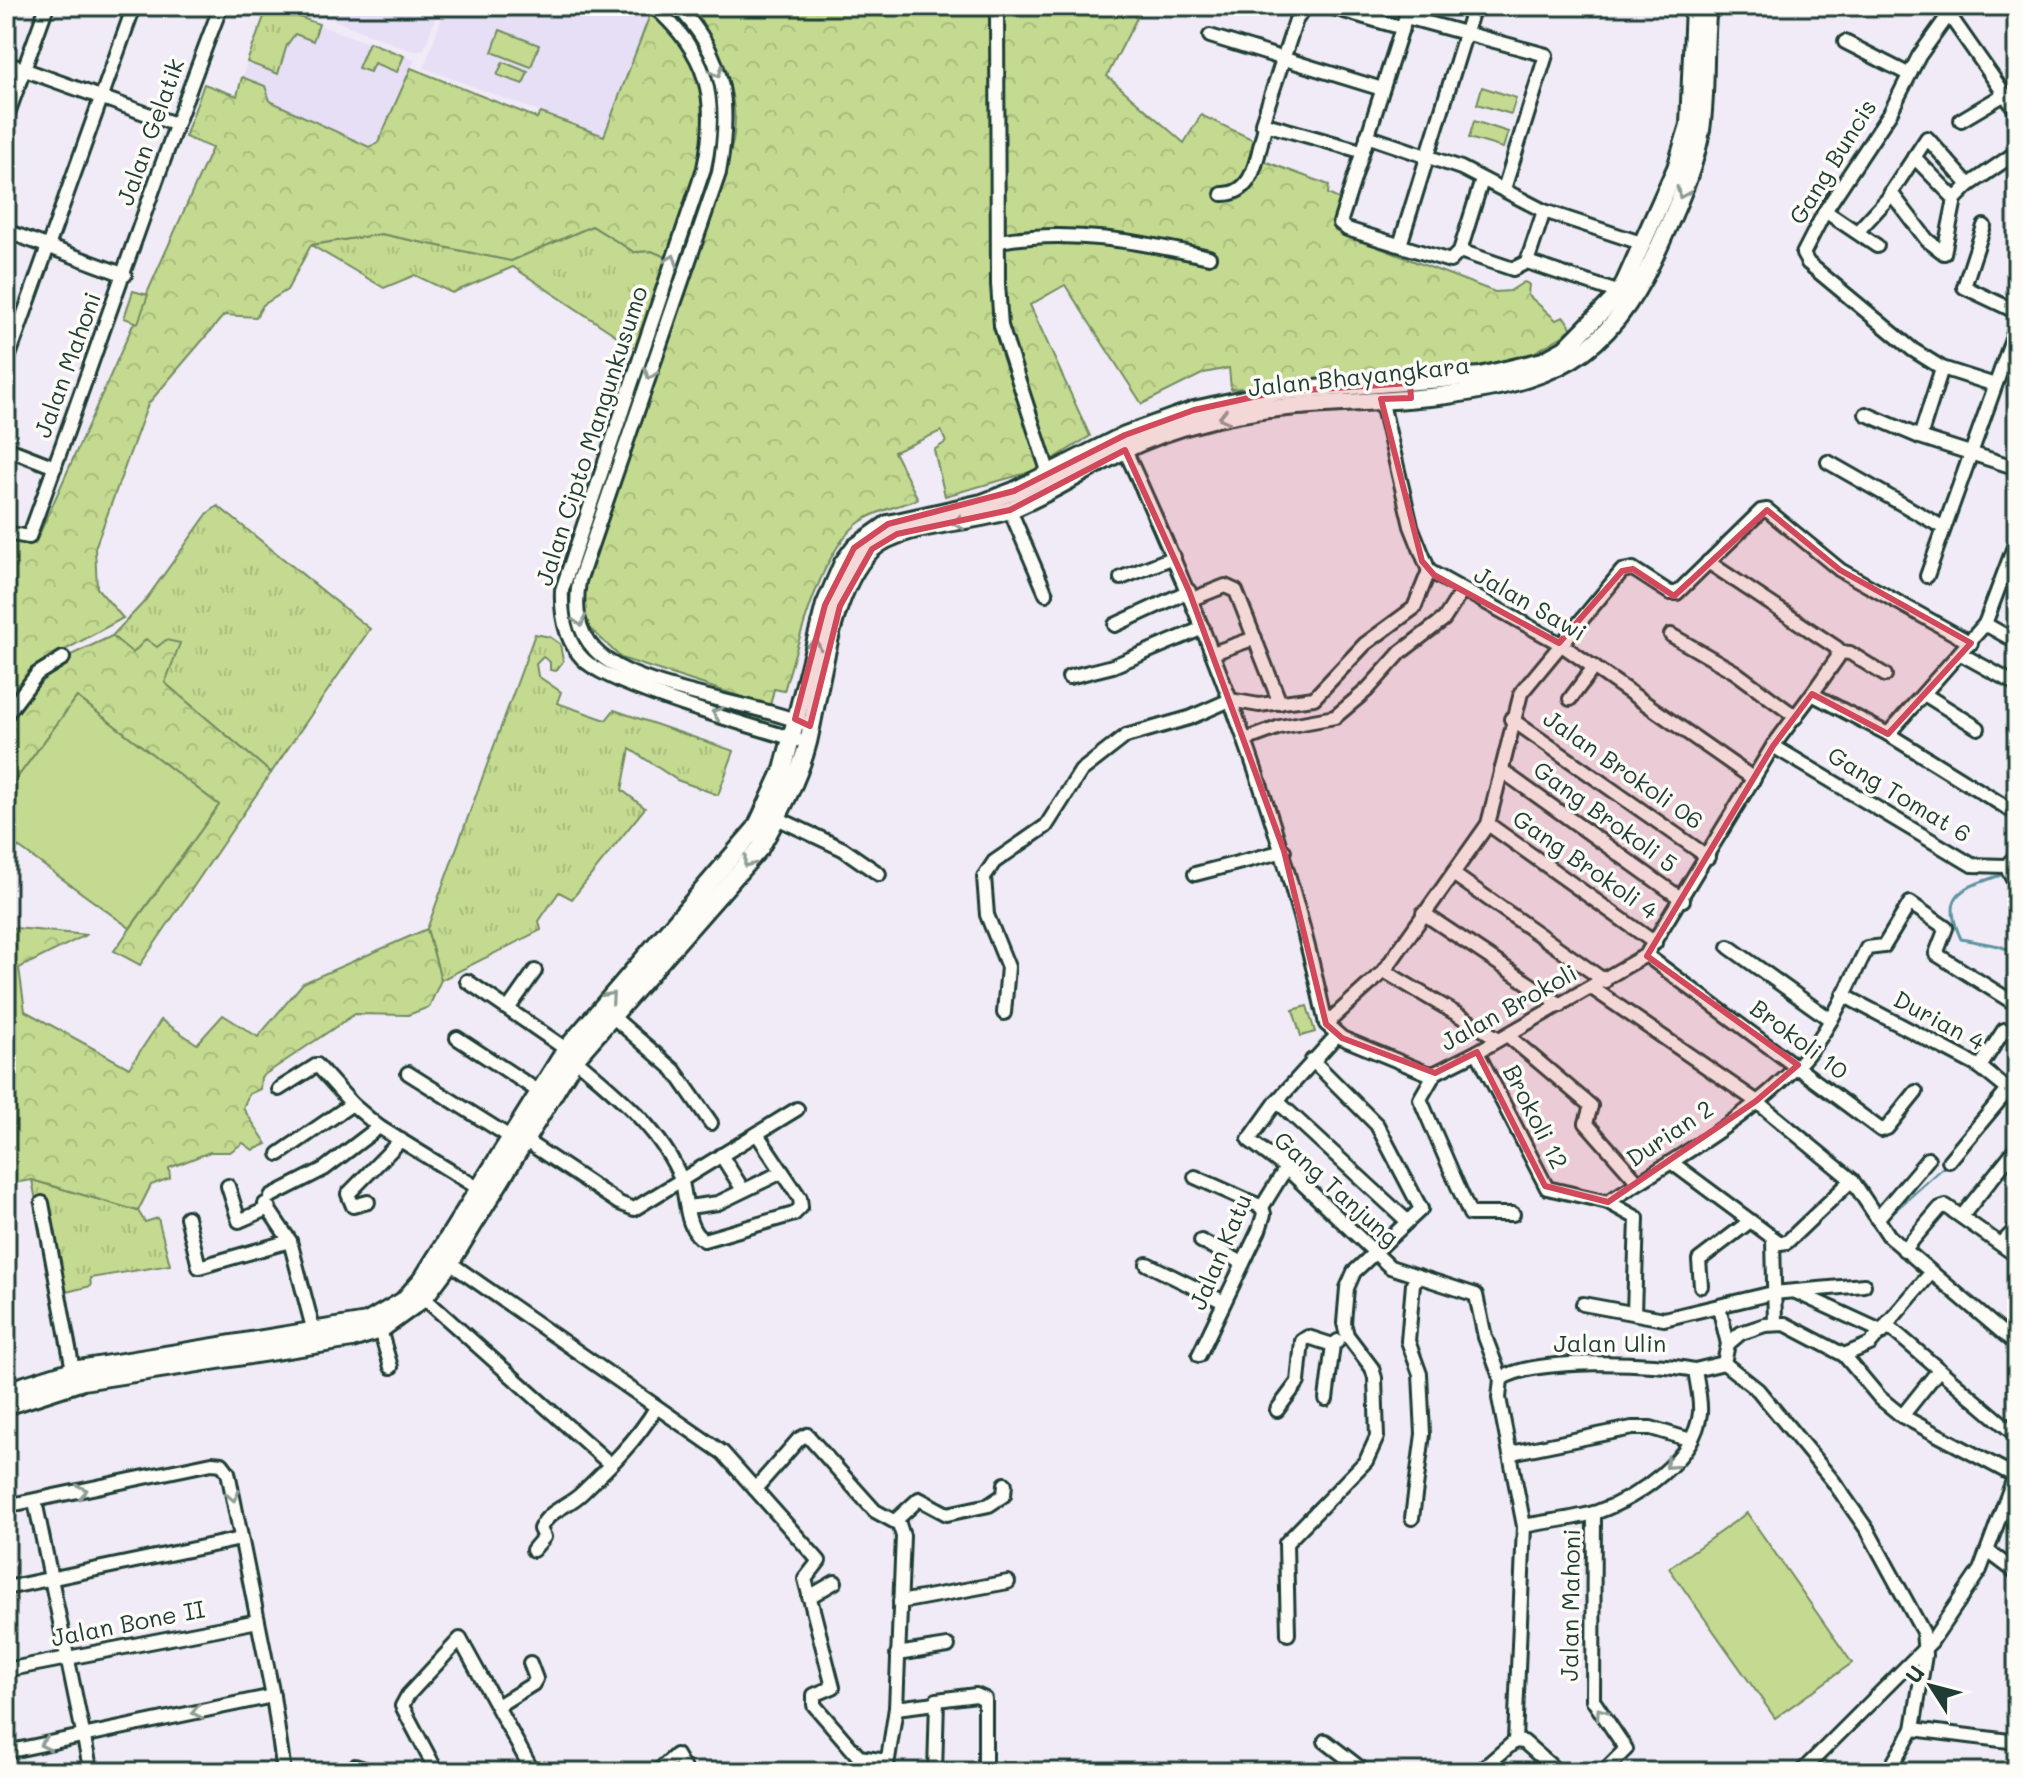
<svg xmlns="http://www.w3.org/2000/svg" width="2023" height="1778" font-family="Mali,sans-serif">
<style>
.built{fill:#e7dff5}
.grass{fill:url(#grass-tufts);stroke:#728c62;stroke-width:2}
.forest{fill:url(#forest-crowns);stroke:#728c62;stroke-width:2}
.garden{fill:#c4da90;stroke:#728c62;stroke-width:2}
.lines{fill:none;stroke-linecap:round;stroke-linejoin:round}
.stream{stroke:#5d92a0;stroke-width:3}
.minor-casing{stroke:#1f3d34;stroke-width:18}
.major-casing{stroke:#1f3d34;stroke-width:22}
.minor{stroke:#fdfcf7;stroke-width:12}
.major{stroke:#fdfcf7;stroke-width:16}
.oneway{stroke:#8e9c96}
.marked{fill:#d1495b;fill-opacity:0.2;stroke:#d1495b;stroke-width:6;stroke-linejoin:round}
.labels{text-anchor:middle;stroke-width:7;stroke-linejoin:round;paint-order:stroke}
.street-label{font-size:24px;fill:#1f3d34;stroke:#fdfcf7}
</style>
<defs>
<pattern id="grass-tufts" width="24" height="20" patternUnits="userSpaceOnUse" patternTransform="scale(2)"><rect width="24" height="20" fill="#c4da90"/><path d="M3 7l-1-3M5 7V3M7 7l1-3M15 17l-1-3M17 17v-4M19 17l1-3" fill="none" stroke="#a8bc7d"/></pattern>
<pattern id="forest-crowns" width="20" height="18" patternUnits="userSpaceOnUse" patternTransform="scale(2)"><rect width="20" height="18" fill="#c4da90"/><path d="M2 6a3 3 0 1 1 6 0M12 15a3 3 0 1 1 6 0" fill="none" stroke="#a8bc7d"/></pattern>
</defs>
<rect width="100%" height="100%" fill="#f0ebf6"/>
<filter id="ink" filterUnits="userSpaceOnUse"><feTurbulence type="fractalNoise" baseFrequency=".0125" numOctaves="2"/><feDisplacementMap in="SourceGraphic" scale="16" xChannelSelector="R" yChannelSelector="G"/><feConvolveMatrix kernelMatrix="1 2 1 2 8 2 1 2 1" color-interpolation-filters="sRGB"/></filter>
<g filter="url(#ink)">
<g class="built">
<path d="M 268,6 L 415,60 L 378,143 L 369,147 L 269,101 L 265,86 L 242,77 Z"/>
<path d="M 298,6 L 440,6 L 424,49 L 412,51 Z"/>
<path d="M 446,6 L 643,6 L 651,12 L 604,136 L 424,68 Z"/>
</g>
<g class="grass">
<path d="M 268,6 L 319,24 L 313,41 L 295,34 L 287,45 L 278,74 L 247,62 Z"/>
<path d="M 369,42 L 404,56 L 397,72 L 374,63 L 370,72 L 358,68 Z"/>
<path d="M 592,226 L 634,252 L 652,251 L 668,258 L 635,348 L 513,267 L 452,293 L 415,275 L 384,288 L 311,245 L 381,234 L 511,261 Z"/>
<path d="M 218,506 L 370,629 L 271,773 L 165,683 L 157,647 L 133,654 L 112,636 L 144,602 L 208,513 Z"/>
<path d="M 535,634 L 550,637 L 560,644 L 563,661 L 556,671 L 550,670 L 550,662 L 543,657 L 536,664 L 538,676 L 561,692 L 557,703 L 606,720 L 614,710 L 734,751 L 718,795 L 677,780 L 630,749 L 622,790 L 645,808 L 572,899 L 559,892 L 539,921 L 541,930 L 441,980 L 427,929 Z"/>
<path d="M 32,1180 L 138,1211 L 145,1222 L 158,1218 L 170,1265 L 90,1278 L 91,1286 L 62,1293 L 44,1199 L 36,1201 Z"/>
</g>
<g class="forest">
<path d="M 691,6 L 1143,6 L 1107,76 L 1184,143 L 1201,115 L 1254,140 L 1252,152 L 1264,161 L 1329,185 L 1328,194 L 1341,200 L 1333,226 L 1335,231 L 1495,292 L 1510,291 L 1524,282 L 1529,284 L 1528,295 L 1556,320 L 1564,317 L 1573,330 L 1516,363 L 1460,372 L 1231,389 L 1229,368 L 1204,373 L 1142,404 L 1065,285 L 1030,305 L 1090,436 L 1034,471 L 945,496 L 934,450 L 946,442 L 941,431 L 894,452 L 918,499 C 900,506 875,511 860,522 C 820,550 798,645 784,691 L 774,689 L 770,706 L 621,658 L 586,624 L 578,600 L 718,194 C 723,175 732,154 734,134 C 739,92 716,38 691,6 Z"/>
<path d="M 651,12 C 738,97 703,158 668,258 L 652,251 L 634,252 L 592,226 L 511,261 L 381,234 L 311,245 L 287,290 L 263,305 L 256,317 L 224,315 L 148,404 L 95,548 L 97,588 L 123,618 L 34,667 L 6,706 L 6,537 L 35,544 L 212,148 L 185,137 L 204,84 L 237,96 L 242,77 L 265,86 L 270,101 L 369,147 L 378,143 L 411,68 L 537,118 L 541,113 L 604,136 Z"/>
<path d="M 112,636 L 133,653 L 146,639 L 157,647 L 166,640 L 180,643 L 165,683 L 271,773 L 140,965 L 114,951 L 219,805 L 77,697 L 6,793 L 6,715 L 47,666 Z"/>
<path d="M 6,927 L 86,935 L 19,968 L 25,1011 L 129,1068 L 161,1020 L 197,1044 L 223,1015 L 258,1037 L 303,983 L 427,929 L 441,980 L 429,1007 L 408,1015 L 355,1014 L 261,1077 L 260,1089 L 249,1094 L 243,1108 L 267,1144 L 253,1150 L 243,1143 L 230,1152 L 210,1152 L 169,1168 L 170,1178 L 151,1185 L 138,1211 L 32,1180 L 6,1184 Z"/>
</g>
<g class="garden">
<path d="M 500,30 L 539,45 L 531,67 L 492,52 Z"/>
<path d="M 503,62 L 528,72 L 523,84 L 497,75 Z"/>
<path d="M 1482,87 L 1516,98 L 1511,114 L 1477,104 Z"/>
<path d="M 1474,121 L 1508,132 L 1503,148 L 1469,138 Z"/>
<path d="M 133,291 L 148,295 L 138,323 L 124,318 Z"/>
<path d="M 77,697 L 219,805 L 130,928 L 6,838 L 6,793 Z"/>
<path d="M 1307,1006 L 1315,1032 L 1301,1036 L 1293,1010 Z"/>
<path d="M 1747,1513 L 1852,1663 L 1775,1718 L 1669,1568 Z"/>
</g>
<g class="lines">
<g class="stream">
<path d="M 2006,873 C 1967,888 1938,889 1961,939 L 1999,946 L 2017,953"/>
<path d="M 1985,1127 L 2012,1097"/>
<path d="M 1882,1222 L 1948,1163"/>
</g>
<defs>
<g id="minor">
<path d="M 653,6 C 708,53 719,99 704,168 L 562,590 C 561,614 565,640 583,659 C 608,686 755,727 797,740"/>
<path d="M 677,6 C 727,57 731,106 719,173 L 579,581 C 575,607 576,630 595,650 C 632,690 750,701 803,723"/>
<path d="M 997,6 L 998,284 L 1001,326 L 1049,474"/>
<path d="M 1306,6 L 1296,20 L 1262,123 L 1361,151"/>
<path d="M 1327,6 L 1403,28"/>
<path d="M 1409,6 L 1340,223 L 1347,229 L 1450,261 L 1460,251 L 1482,180"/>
<path d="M 1943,6 L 2017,112"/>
<path d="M 1955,6 L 1919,56 L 1890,113 L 1825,211 L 1803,254 L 1808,263 L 1913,350 L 1942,368 L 1995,385"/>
<path d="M 1406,17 L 1546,55 L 1504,189"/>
<path d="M 1210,36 L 1382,89"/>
<path d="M 1845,42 L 1908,74"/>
<path d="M 6,63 L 175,124"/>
<path d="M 6,119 L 47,6"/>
<path d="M 1961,120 L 2005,94"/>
<path d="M 1367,136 L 1461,168 L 1544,211 L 1644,244"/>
<path d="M 1914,157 L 1955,199"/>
<path d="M 1222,194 C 1256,195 1257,153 1265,127"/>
<path d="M 1890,194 L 1927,138 L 1969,185"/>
<path d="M 1825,211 L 1877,246"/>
<path d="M 1984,226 L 1964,287 L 2017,312"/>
<path d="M 6,231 L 125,275"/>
<path d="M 1858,231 L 1892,194 L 1927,240 L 1944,253 L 1955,199 L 1969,185 L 2017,152"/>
<path d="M 1000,241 C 1069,228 1141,242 1209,257"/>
<path d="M 1400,245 L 1474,6"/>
<path d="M 1460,251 L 1513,269 L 1527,262 L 1620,293"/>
<path d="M 1527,262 L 1544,211"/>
<path d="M 6,364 L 134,6"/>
<path d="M 1381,399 L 1411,526 L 1429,571 L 1559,643 L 1754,779"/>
<path d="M 1866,414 L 1920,437 L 2017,468"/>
<path d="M 1920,437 L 1942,368"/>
<path d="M 6,448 L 55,467"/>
<path d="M 1125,450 C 1211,637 1283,822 1326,1024 L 1342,1038 L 1427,1073 L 1435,1073 L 1477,1052 L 1646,955 L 1773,746 L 1812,694 L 1888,734 L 1985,624 L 2017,539"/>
<path d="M 1828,462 L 1944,528"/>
<path d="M 1010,510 L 1046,594"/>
<path d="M 6,533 L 29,537 C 94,361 153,181 221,6"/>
<path d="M 1708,562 L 1837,648 L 1838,657 L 1812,694"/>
<path d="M 1927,576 L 2017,325"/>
<path d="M 1121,578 L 1174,557"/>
<path d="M 1192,599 L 1225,586 L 1236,591 L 1280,703"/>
<path d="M 1985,624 L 2017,642"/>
<path d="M 1115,625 L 1189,591"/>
<path d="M 1671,635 L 1735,672 L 1796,717"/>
<path d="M 1839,652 L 1850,653 L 1885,675"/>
<path d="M 1213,653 L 1255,638"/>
<path d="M 1961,654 L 2017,685"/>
<path d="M 1069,677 L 1113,666 L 1203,628"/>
<path d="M 1924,694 L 1978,728"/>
<path d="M 1570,699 L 1594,667"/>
<path d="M 6,715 L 37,674 L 63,658"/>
<path d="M 1511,719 L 1708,857"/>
<path d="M 2015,729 L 2017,731"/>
<path d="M 1888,734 L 2017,814"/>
<path d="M 1245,740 L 1280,727 L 1335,717 L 1367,690 L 1401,652 L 1444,619 L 1462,591"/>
<path d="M 1773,746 L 1972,865 L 2006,866"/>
<path d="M 1501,770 L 1683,900"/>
<path d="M 777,818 L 843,849 L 879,874"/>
<path d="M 1488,824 L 1655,943"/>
<path d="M 2006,866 L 2017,885"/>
<path d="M 2006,866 L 2017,855"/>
<path d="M 1195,874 L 1284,851"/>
<path d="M 1453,874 L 1605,981"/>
<path d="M 1423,913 L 1561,1005"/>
<path d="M 1729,947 L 1831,1020"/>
<path d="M 1646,955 L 1881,1130 L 1887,1128 L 1916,1092"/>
<path d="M 1384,971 L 1499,1039"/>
<path d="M 467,981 L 566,1049"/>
<path d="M 1592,988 L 1756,1101 L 1852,1180 L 1889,1236 L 2017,1345"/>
<path d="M 1843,995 L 1980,1067 L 2017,1097"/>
<path d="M 508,1009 L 535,971"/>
<path d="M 1004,1013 L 1008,967 L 987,915 L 984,877 L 994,862 L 1046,826 L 1081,771 L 1126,736 L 1189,718 L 1230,700 L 1259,705 L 1314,698 L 1365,644 L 1414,608 L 1429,571"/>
<path d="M 612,1016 L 674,1070 L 711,1123"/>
<path d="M 1326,1024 L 1384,971 L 1488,824 L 1521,693 L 1622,571 L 1633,569 L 1670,593 L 1677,593 L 1761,511 L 1767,510 L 1840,570 L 1971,643"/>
<path d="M 1337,1035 L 1277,1101 L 1249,1140 L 1286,1168 L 1390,1267 L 1476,1295 L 1485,1337 L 1501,1379 L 1499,1398 L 1524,1526 L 1515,1741 L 1524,1742 L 1558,1772"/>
<path d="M 1507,1035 L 1591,1106 L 1586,1123 L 1638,1182"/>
<path d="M 457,1038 L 538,1091"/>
<path d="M 1477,1052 L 1547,1188 L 1608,1202 L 1637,1218 L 1634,1313"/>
<path d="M 575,1059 C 614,1092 662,1130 681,1179 C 687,1197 685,1231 704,1240 L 794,1214 L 801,1207 L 800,1198 L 757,1134"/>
<path d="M 1980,1067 L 2004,1030"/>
<path d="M 408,1073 L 510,1137"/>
<path d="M 1435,1073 L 1420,1099 L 1470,1214 L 1513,1214"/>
<path d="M 279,1089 L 317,1065 L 352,1104 L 379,1127 L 478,1188"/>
<path d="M 1277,1101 L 1406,1220"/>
<path d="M 523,1139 L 619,1203 L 634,1209 L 797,1109"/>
<path d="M 279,1154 L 352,1104"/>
<path d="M 721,1155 L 743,1190"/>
<path d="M 1949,1161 L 2009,1089"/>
<path d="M 1671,1162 L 1780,1243 L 1787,1242 L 1852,1180"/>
<path d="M 1195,1177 L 1262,1207"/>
<path d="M 228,1186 L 239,1221 L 269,1208"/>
<path d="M 271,1196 L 324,1169 L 379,1127"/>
<path d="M 368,1202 L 353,1206 L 348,1194 L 401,1140"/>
<path d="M 1608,1202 C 1675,1158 1765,1110 1814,1046 C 1836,1017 1850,981 1867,948 L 1884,946 L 1910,903 L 1946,928 L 1936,954 L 2017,1005"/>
<path d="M 42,1203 L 73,1370"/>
<path d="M 265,1204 L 290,1241"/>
<path d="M 688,1207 L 718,1203 L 782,1172"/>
<path d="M 1962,1216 L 2017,1147"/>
<path d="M 187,1217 L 199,1267 L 290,1241 L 314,1332"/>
<path d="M 1877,1219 L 1928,1159"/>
<path d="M 1773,1240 L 1775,1323"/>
<path d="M 1201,1241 L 1243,1263"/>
<path d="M 2001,1244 L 2017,1228"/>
<path d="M 1904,1250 L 1940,1208 L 1946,1206 L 2017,1256"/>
<path d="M 450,1263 L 723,1453 L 755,1489 L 799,1439 L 807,1435 L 875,1511 L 899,1524 L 903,1536 L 896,1708 L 886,1772"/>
<path d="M 1147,1264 L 1224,1302"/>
<path d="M 1701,1286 L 1699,1260 L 1749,1222"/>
<path d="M 1796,1292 L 1883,1332"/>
<path d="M 424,1298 L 610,1464"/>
<path d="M 1583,1304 L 1664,1319 L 1773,1293 L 1864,1285"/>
<path d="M 1719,1307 L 1728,1344"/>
<path d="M 1888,1326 L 2017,1436"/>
<path d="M 380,1330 L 391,1367"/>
<path d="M 1199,1355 L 1259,1230 L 1264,1214 L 1262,1207 L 1286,1168"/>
<path d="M 1844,1355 L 1870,1344 L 1931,1273"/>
<path d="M 1724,1363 L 1758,1390 L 1833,1481 L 1868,1531 L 1923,1632 L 1925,1655 L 1913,1729 L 1888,1772"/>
<path d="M 1695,1370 L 1724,1363 L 1728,1344 L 1741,1333 L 1765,1325 L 1785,1324 L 1844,1355 L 1880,1398 L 1902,1416 L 2015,1476"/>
<path d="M 1501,1379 C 1532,1357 1657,1362 1695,1370 C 1697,1384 1701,1399 1700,1413 C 1695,1459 1637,1498 1597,1512 C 1575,1519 1548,1521 1524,1526"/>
<path d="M 1326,1399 L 1333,1345 L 1338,1341"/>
<path d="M 1277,1410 L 1298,1382 L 1302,1341 L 1308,1337 L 1333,1345"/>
<path d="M 1902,1416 L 1938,1371"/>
<path d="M 1511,1453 L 1632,1428 L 1651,1428 L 1691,1440"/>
<path d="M 755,1489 L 819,1561 L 805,1579 L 833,1687 L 814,1695 L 814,1705 L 859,1757 L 887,1761"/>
<path d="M 35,1501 L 91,1772"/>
<path d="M 6,1506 L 212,1463 L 222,1464 L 228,1472 L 273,1696 L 284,1772"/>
<path d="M 1594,1513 L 1593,1700 L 1626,1749 L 1603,1772"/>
<path d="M 1412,1518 L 1423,1434 L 1420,1374 L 1408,1341 L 1413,1284 L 1418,1276"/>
<path d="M 895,1521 L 919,1499 L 947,1514 L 989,1505 L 1004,1495 L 1005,1484"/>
<path d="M 533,1550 L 544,1537 L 540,1529 C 548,1510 568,1507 582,1493 C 610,1466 636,1441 656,1408"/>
<path d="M 1989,1552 L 2017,1573"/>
<path d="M 6,1588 L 241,1539"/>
<path d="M 809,1597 L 835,1582"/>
<path d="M 900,1602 L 1008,1582"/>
<path d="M 1288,1634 L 1286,1543 L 1366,1461 L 1377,1437 L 1375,1378 L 1372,1368 L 1347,1335 L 1344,1323 L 1347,1288 L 1354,1272 L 1421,1209 L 1377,1125 L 1312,1060"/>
<path d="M 897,1654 L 948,1646"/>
<path d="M 6,1670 L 258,1621"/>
<path d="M 499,1705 L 533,1684 L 536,1679 L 530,1663"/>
<path d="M 896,1708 L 936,1703"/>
<path d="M 1913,1729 L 2017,1742"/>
<path d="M 1325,1741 L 1364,1771"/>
<path d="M 6,1752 L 273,1696"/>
<path d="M 347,1772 L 355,1766 L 368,1770"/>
<path d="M 437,1772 L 402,1706 L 408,1695 L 460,1639 L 533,1772"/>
<path d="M 657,1772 L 676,1755 L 686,1772"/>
<path d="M 935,1772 L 937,1700 L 976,1695 L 985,1699 L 985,1772"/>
<path d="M 1479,1772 L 1515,1741"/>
<path d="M 1801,1772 L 1931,1642 L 1980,1570 L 2017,1470"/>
</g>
<g id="major">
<path d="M 6,1391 L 73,1370 L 367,1322 L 403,1301 L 423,1278 L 566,1049 L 756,828 L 783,770 L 825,605 L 843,563 L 854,548 L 888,524 L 982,503 L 1014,491 L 1125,435 L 1194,410 L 1276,392 L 1480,376 L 1543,361 L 1565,349 L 1620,293 L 1676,168 L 1689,125 L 1694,6"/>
<path d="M 6,1406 L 83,1381 L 352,1339 L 380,1330 L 424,1298 L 450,1263 L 575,1059 L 760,848 C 779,815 799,778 808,742 C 821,687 830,590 871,550 C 898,523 971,524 1009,510 C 1054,492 1095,463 1139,443 C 1169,430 1204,420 1237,414 C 1307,401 1377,404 1447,395 C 1571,378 1615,349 1665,233 C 1680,199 1695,166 1701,130 C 1707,88 1703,47 1708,6"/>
</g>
</defs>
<use href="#minor" class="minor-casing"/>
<use href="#major" class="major-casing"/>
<use href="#minor" class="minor"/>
<use href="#major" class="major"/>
</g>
<defs><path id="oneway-chevron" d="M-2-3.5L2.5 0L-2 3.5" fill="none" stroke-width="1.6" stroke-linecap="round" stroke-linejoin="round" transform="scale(2)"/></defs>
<g class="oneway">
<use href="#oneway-chevron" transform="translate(717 72) rotate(69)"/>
<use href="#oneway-chevron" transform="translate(1682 193) rotate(113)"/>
<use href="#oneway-chevron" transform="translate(672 260) rotate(-71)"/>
<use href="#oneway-chevron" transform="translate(650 374) rotate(109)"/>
<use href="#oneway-chevron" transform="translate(1224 417) rotate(166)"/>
<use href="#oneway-chevron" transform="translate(958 523) rotate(167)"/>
<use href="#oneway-chevron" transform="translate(580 621) rotate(73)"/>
<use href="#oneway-chevron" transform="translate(815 644) rotate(-75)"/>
<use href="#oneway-chevron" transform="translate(717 713) rotate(-161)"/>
<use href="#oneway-chevron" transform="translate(748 862) rotate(129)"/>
<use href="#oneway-chevron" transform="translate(610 997) rotate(-49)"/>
<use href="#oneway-chevron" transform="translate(1670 1464) rotate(137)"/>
<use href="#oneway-chevron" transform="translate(82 1491) rotate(-12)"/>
<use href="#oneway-chevron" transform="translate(233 1496) rotate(79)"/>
<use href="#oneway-chevron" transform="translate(197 1712) rotate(168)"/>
<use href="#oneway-chevron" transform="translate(1601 1713) rotate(-125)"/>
<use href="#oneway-chevron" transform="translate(45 1744) rotate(168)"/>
</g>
</g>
<path class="marked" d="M 1410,383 L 1411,398 L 1381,399 L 1422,561 L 1434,575 L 1559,643 L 1622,571 L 1633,569 L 1674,596 L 1767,510 L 1840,570 L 1971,643 L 1888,734 L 1812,694 L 1773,746 L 1647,956 L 1798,1065 L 1756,1101 L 1608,1202 L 1545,1186 L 1477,1052 L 1435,1073 L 1342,1038 L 1326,1024 L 1284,851 L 1189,591 L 1125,450 L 1010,510 L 897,534 L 872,549 L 840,606 L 810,726 L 795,719 L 825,605 L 854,548 L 888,524 L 1014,491 L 1125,435 L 1194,410 L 1276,392 Z"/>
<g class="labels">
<g class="street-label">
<text transform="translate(151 132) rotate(-70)" y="8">Jalan Gelatik</text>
<text transform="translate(1833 162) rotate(-58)" y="8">Gang Buncis</text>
<text transform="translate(68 365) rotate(-70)" y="8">Jalan Mahoni</text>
<text transform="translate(1359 377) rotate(-6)" y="8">Jalan Bhayangkara</text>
<text transform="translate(592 436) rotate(-72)" y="8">Jalan Cipto Mangunkusumo</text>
<text transform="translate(1530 604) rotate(30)" y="8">Jalan Sawi</text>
<text transform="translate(1623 770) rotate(35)" y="8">Jalan Brokoli 06</text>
<text transform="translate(1899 795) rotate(31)" y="8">Gang Tomat 6</text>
<text transform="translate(1605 817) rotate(36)" y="8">Gang Brokoli 5</text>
<text transform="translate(1585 865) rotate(35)" y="8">Gang Brokoli 4</text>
<text transform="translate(1509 1008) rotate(-29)" y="8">Jalan Brokoli</text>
<text transform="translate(1939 1021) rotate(28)" y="8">Durian 4</text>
<text transform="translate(1799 1040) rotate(37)" y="8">Brokoli 10</text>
<text transform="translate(1535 1117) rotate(63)" y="8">Brokoli 12</text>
<text transform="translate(1670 1134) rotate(-34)" y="8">Durian 2</text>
<text transform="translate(1336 1189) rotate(42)" y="8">Gang Tanjung</text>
<text transform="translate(1221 1252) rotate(-67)" y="8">Jalan Katu</text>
<text x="1610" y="1352">Jalan Ulin</text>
<text transform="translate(1571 1605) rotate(-89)" y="8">Jalan Mahoni</text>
<text transform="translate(128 1624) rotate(-11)" y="8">Jalan Bone II</text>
</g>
</g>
<rect width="2023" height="1778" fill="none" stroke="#fdfcf7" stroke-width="32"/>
<rect x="16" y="16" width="1991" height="1746" fill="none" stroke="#1f3d34" stroke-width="3" filter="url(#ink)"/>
<g transform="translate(1931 1686) rotate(306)" stroke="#fdfcf7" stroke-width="6" paint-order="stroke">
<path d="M0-6L14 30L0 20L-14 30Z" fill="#1f3d34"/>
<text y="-12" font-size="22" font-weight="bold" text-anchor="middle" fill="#1f3d34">U</text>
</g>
</svg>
